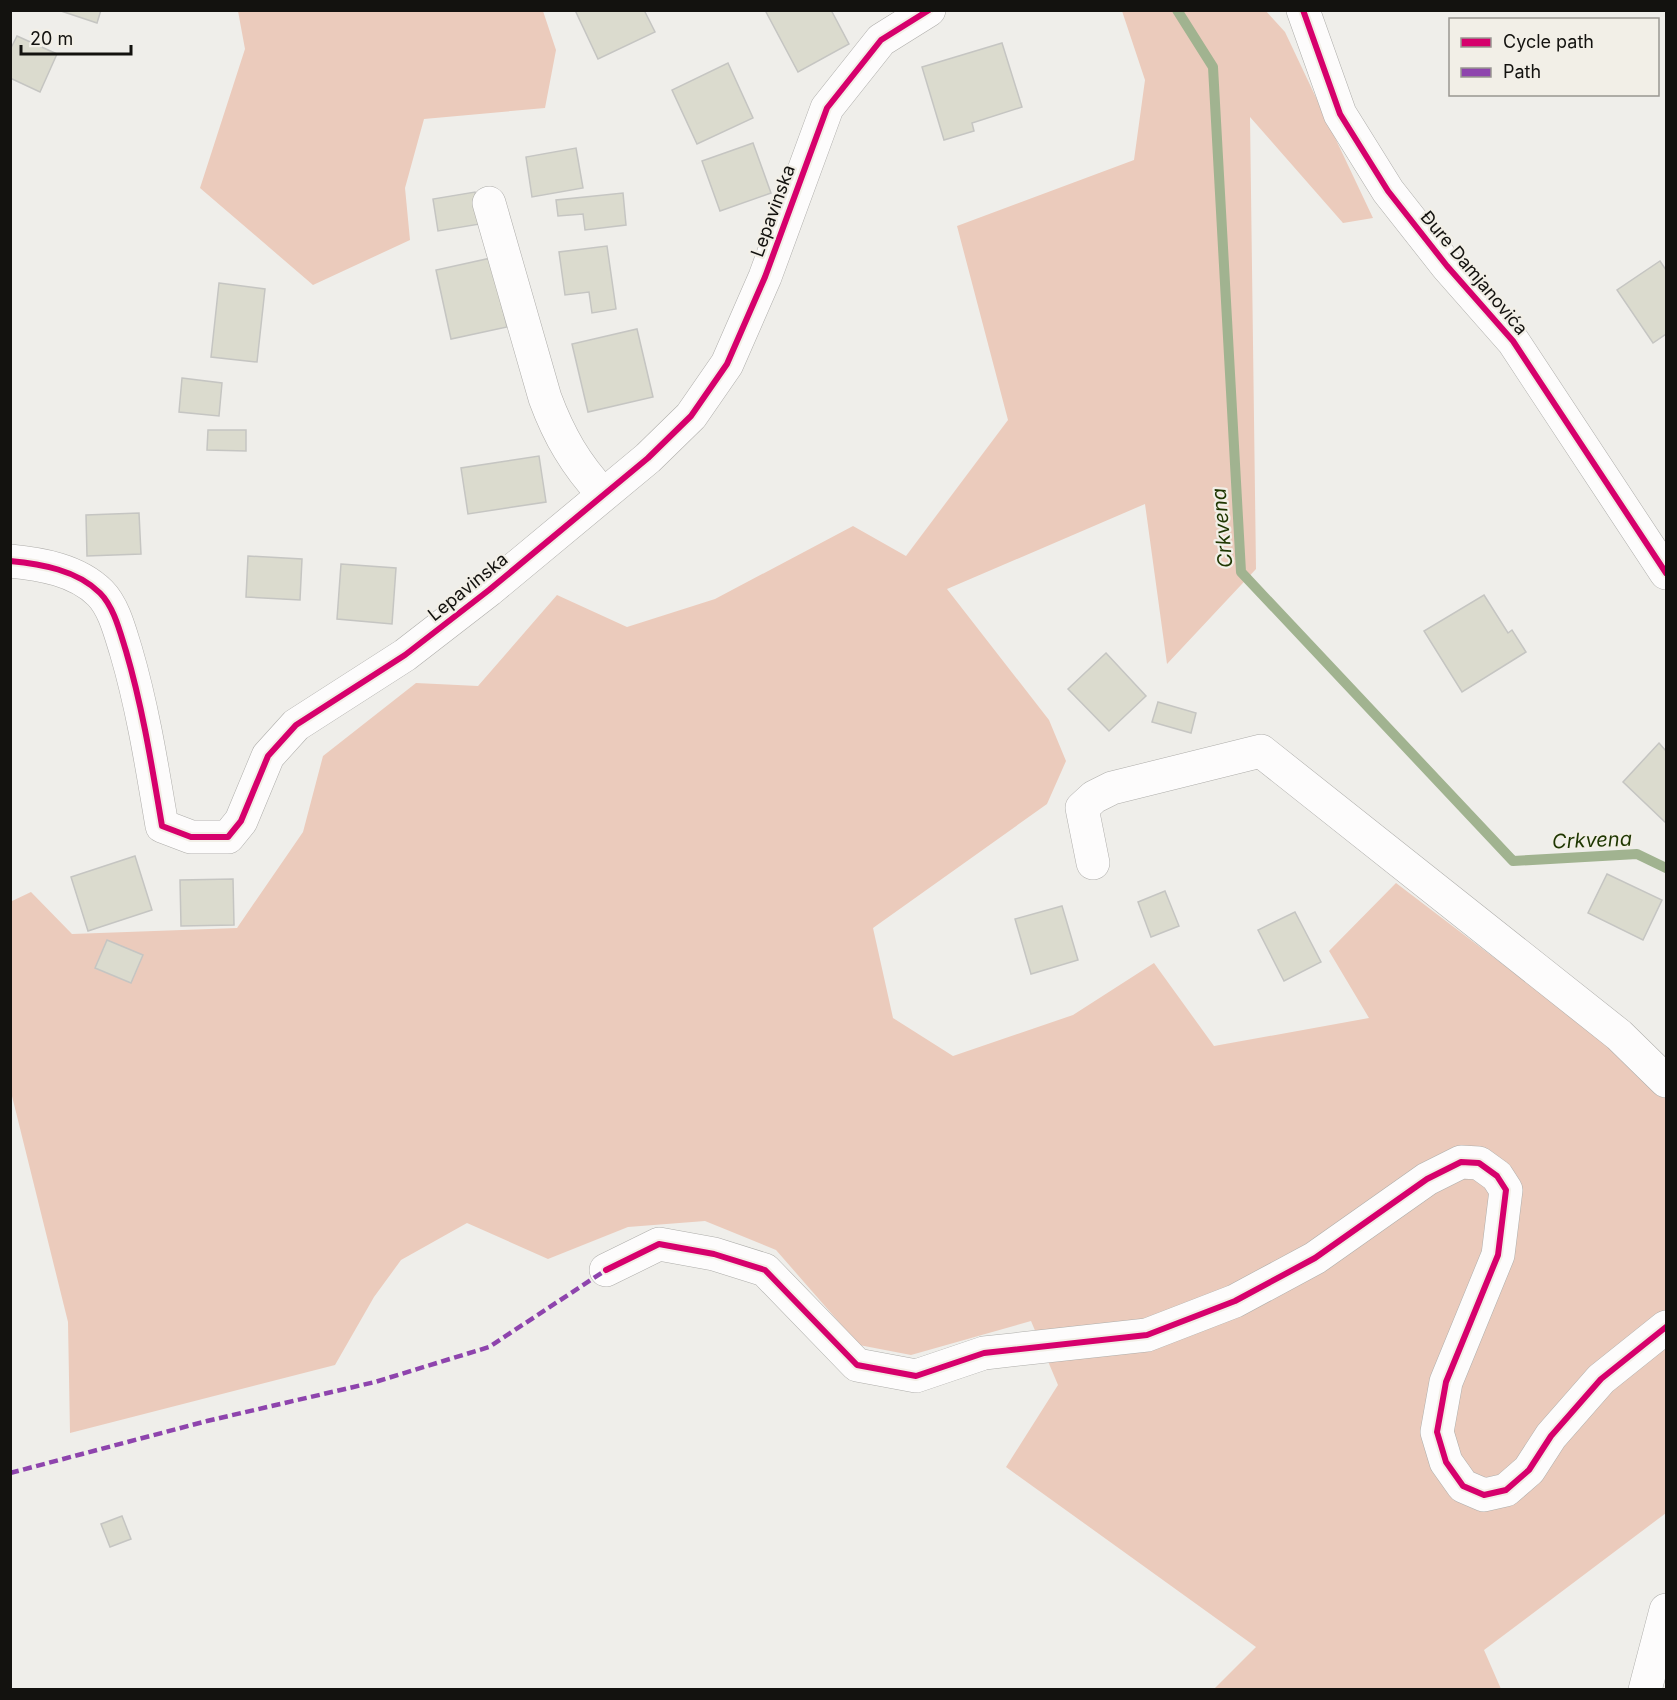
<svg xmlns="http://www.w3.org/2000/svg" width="1677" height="1700" font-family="Inter,sans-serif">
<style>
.green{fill:#ebcbbc}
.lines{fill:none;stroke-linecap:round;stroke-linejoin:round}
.stream{stroke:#a1b390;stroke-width:10}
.building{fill:#dbdbce;stroke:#c5c5c2;stroke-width:1.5}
.street-casing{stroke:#aeadaa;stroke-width:34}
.primary-casing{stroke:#aeadaa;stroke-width:34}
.street{stroke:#fdfcfc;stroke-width:33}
.primary{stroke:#fdfcfc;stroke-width:33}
.quiet{stroke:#8e44ad;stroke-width:4.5;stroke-dasharray:9 4.5;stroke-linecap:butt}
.cycleway-casing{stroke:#f2efe7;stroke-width:10}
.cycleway{stroke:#d6006c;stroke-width:6}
.labels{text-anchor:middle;stroke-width:4.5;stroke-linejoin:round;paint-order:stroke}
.street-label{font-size:18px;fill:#13120f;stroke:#f2efe7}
.water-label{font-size:20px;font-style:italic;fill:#1e3600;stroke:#f2efe7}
</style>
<rect width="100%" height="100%" fill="#efeeea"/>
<g class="green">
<path d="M 238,11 L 543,11 L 556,50 L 545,108 L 424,119 L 405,188 L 410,240 L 313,285 L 200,188 L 245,49 Z"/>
<path d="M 1122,11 L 1266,11 L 1285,32 L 1373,218 L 1343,223 L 1250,117 L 1256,569 L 1167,664 L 1145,504 L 947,589 L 1049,720 L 1066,761 L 1047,804 L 873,928 L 893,1018 L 953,1056 L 1073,1015 L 1154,963 L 1214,1046 L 1369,1018 L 1329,951 L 1396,883 L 1647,1074 L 1666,1094 L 1666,1513 L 1484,1650 L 1501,1689 L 1214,1689 L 1256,1647 L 1006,1467 L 1058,1385 L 1031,1321 L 911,1355 L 859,1345 L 776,1250 L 705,1221 L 628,1227 L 548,1259 L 467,1223 L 401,1260 L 374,1297 L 335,1365 L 70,1433 L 68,1322 L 11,1092 L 10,902 L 31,892 L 72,934 L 237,928 L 303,832 L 323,756 L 416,683 L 478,686 L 557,595 L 627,627 L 715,599 L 853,526 L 906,556 L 1008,420 L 957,226 L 1134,160 L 1145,80 Z"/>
</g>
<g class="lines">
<path class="stream" d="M 1177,10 L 1213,67 L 1241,572 L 1513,861 L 1637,854 L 1666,868"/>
</g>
<g class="building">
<path d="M 58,10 L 101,10 L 97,23 Z"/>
<path d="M 575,10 L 644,10 L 655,32 L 598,59 Z"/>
<path d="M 765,10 L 831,10 L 849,44 L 798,72 Z"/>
<path d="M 17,36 L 57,54 L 40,92 L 10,78 L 10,50 Z"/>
<path d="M 1002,43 L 1022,107 L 972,123 L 974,131 L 944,140 L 922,67 Z"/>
<path d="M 728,63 L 753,118 L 697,144 L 672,90 Z"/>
<path d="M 753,143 L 771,193 L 720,211 L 702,161 Z"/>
<path d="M 576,148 L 583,188 L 532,197 L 526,157 Z"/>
<path d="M 475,192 L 480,224 L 438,231 L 433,199 Z"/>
<path d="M 623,193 L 626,225 L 585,230 L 583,214 L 558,216 L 556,200 Z"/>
<path d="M 607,246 L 616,309 L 592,313 L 589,292 L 565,295 L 559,252 Z"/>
<path d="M 491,258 L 507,327 L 451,339 L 436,270 Z"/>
<path d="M 1660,261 L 1666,270 L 1666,334 L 1653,343 L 1617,290 Z"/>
<path d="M 219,283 L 265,289 L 257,362 L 211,357 Z"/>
<path d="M 637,329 L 653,397 L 588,412 L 572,344 Z"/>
<path d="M 182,378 L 222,383 L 219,416 L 179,412 Z"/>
<path d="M 208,430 L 246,430 L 246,451 L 207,450 Z"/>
<path d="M 539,456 L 546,502 L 468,514 L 461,468 Z"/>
<path d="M 139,513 L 141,554 L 87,556 L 86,515 Z"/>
<path d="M 248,556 L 302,559 L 300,600 L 246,597 Z"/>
<path d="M 341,564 L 396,568 L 392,624 L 337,619 Z"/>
<path d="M 1484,595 L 1508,633 L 1512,630 L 1526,652 L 1462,692 L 1424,631 Z"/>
<path d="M 1106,653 L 1146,696 L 1109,731 L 1068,689 Z"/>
<path d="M 1158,702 L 1196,713 L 1191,733 L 1152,722 Z"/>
<path d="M 1659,743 L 1666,751 L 1666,823 L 1623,782 Z"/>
<path d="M 135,856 L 152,910 L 88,931 L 71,877 Z"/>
<path d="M 1607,874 L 1662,900 L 1643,940 L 1588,913 Z"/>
<path d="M 233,879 L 234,925 L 181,926 L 180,880 Z"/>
<path d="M 1165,891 L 1179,926 L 1151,937 L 1138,902 Z"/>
<path d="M 1062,906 L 1078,960 L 1031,974 L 1015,919 Z"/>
<path d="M 1295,912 L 1321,962 L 1284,981 L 1258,930 Z"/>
<path d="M 107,940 L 143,955 L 131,983 L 95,968 Z"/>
<path d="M 122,1516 L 131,1539 L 110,1547 L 101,1524 Z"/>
</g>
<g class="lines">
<defs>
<g id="street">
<path d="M 489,203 L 545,398 C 559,436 576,465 603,494"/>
<path d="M 10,561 C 41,564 77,570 100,593 C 114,607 120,632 126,651 C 143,709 152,767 162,826 L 191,837 L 228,837 L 241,821 L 268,756 L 296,725 L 405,655 L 489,590 L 648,458 L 691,416 L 727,364 L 765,277 L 827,108 L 881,40 L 929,10"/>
<path d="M 1093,863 L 1082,808 L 1094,797 L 1112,788 L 1261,751 L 1619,1035 L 1666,1081"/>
<path d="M 606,1270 L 659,1244 L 714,1254 L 765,1270 L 857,1365 L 916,1376 L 984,1353 L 1147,1335 L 1235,1301 L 1315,1258 L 1427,1179 L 1461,1162 L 1479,1163 L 1497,1176 L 1506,1190 L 1498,1255 L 1446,1382 L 1437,1432 L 1446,1462 L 1463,1486 L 1484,1495 L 1506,1490 L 1529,1470 L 1551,1436 L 1601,1379 L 1666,1327"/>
<path d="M 1645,1690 L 1666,1610"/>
</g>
<path id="primary" d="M 1303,10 L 1340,114 L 1388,191 L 1447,266 L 1513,341 L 1666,573"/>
</defs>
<use href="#street" class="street-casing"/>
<use href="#primary" class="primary-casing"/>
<use href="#street" class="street"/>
<use href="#primary" class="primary"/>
<path class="quiet" d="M 10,1473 L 207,1421 L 375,1382 L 489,1347 L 606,1270"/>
<defs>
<g id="cycleway">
<path d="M 1303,10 L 1340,114 L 1388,191 L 1447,266 L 1513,341 L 1666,573"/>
<path d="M 10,561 C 41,564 77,570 100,593 C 114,607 120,632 126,651 C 143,709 152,767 162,826 L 191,837 L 228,837 L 241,821 L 268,756 L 296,725 L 405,655 L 489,590 L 648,458 L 691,416 L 727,364 L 765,277 L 827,108 L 881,40 L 929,10"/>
<path d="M 606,1270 L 659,1244 L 714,1254 L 765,1270 L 857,1365 L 916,1376 L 984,1353 L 1147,1335 L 1235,1301 L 1315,1258 L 1427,1179 L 1461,1162 L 1479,1163 L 1497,1176 L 1506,1190 L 1498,1255 L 1446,1382 L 1437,1432 L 1446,1462 L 1463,1486 L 1484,1495 L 1506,1490 L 1529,1470 L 1551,1436 L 1601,1379 L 1666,1327"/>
</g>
</defs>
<use href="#cycleway" class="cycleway-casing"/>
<use href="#cycleway" class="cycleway"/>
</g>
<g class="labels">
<g class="street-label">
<text transform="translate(773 211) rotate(-70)" y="6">Lepavinska</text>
<text transform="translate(1474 273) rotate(50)" y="6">Đure Damjanovića</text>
<text transform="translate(468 587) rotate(-39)" y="6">Lepavinska</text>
</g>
<g class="water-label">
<text transform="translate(1222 528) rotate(-95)" y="7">Crkvena</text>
<text transform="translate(1592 840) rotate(-2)" y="7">Crkvena</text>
</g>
</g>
<rect width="1677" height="1700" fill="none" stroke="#13120f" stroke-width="24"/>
<rect x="1449" y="18" width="210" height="78" fill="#f2efe7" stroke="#999791" stroke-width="1.5"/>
<rect x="1461" y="38" width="30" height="9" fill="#d6006c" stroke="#999791" stroke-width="1.5"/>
<text x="1503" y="48" font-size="18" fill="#13120f">Cycle path</text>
<rect x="1461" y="68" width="30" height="9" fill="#8e44ad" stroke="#999791" stroke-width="1.5"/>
<text x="1503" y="78" font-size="18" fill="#13120f">Path</text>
<path d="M21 45v9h110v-9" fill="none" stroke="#13120f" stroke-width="3"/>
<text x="30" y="45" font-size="18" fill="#13120f" stroke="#f2efe7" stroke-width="4.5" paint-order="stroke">20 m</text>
</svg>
